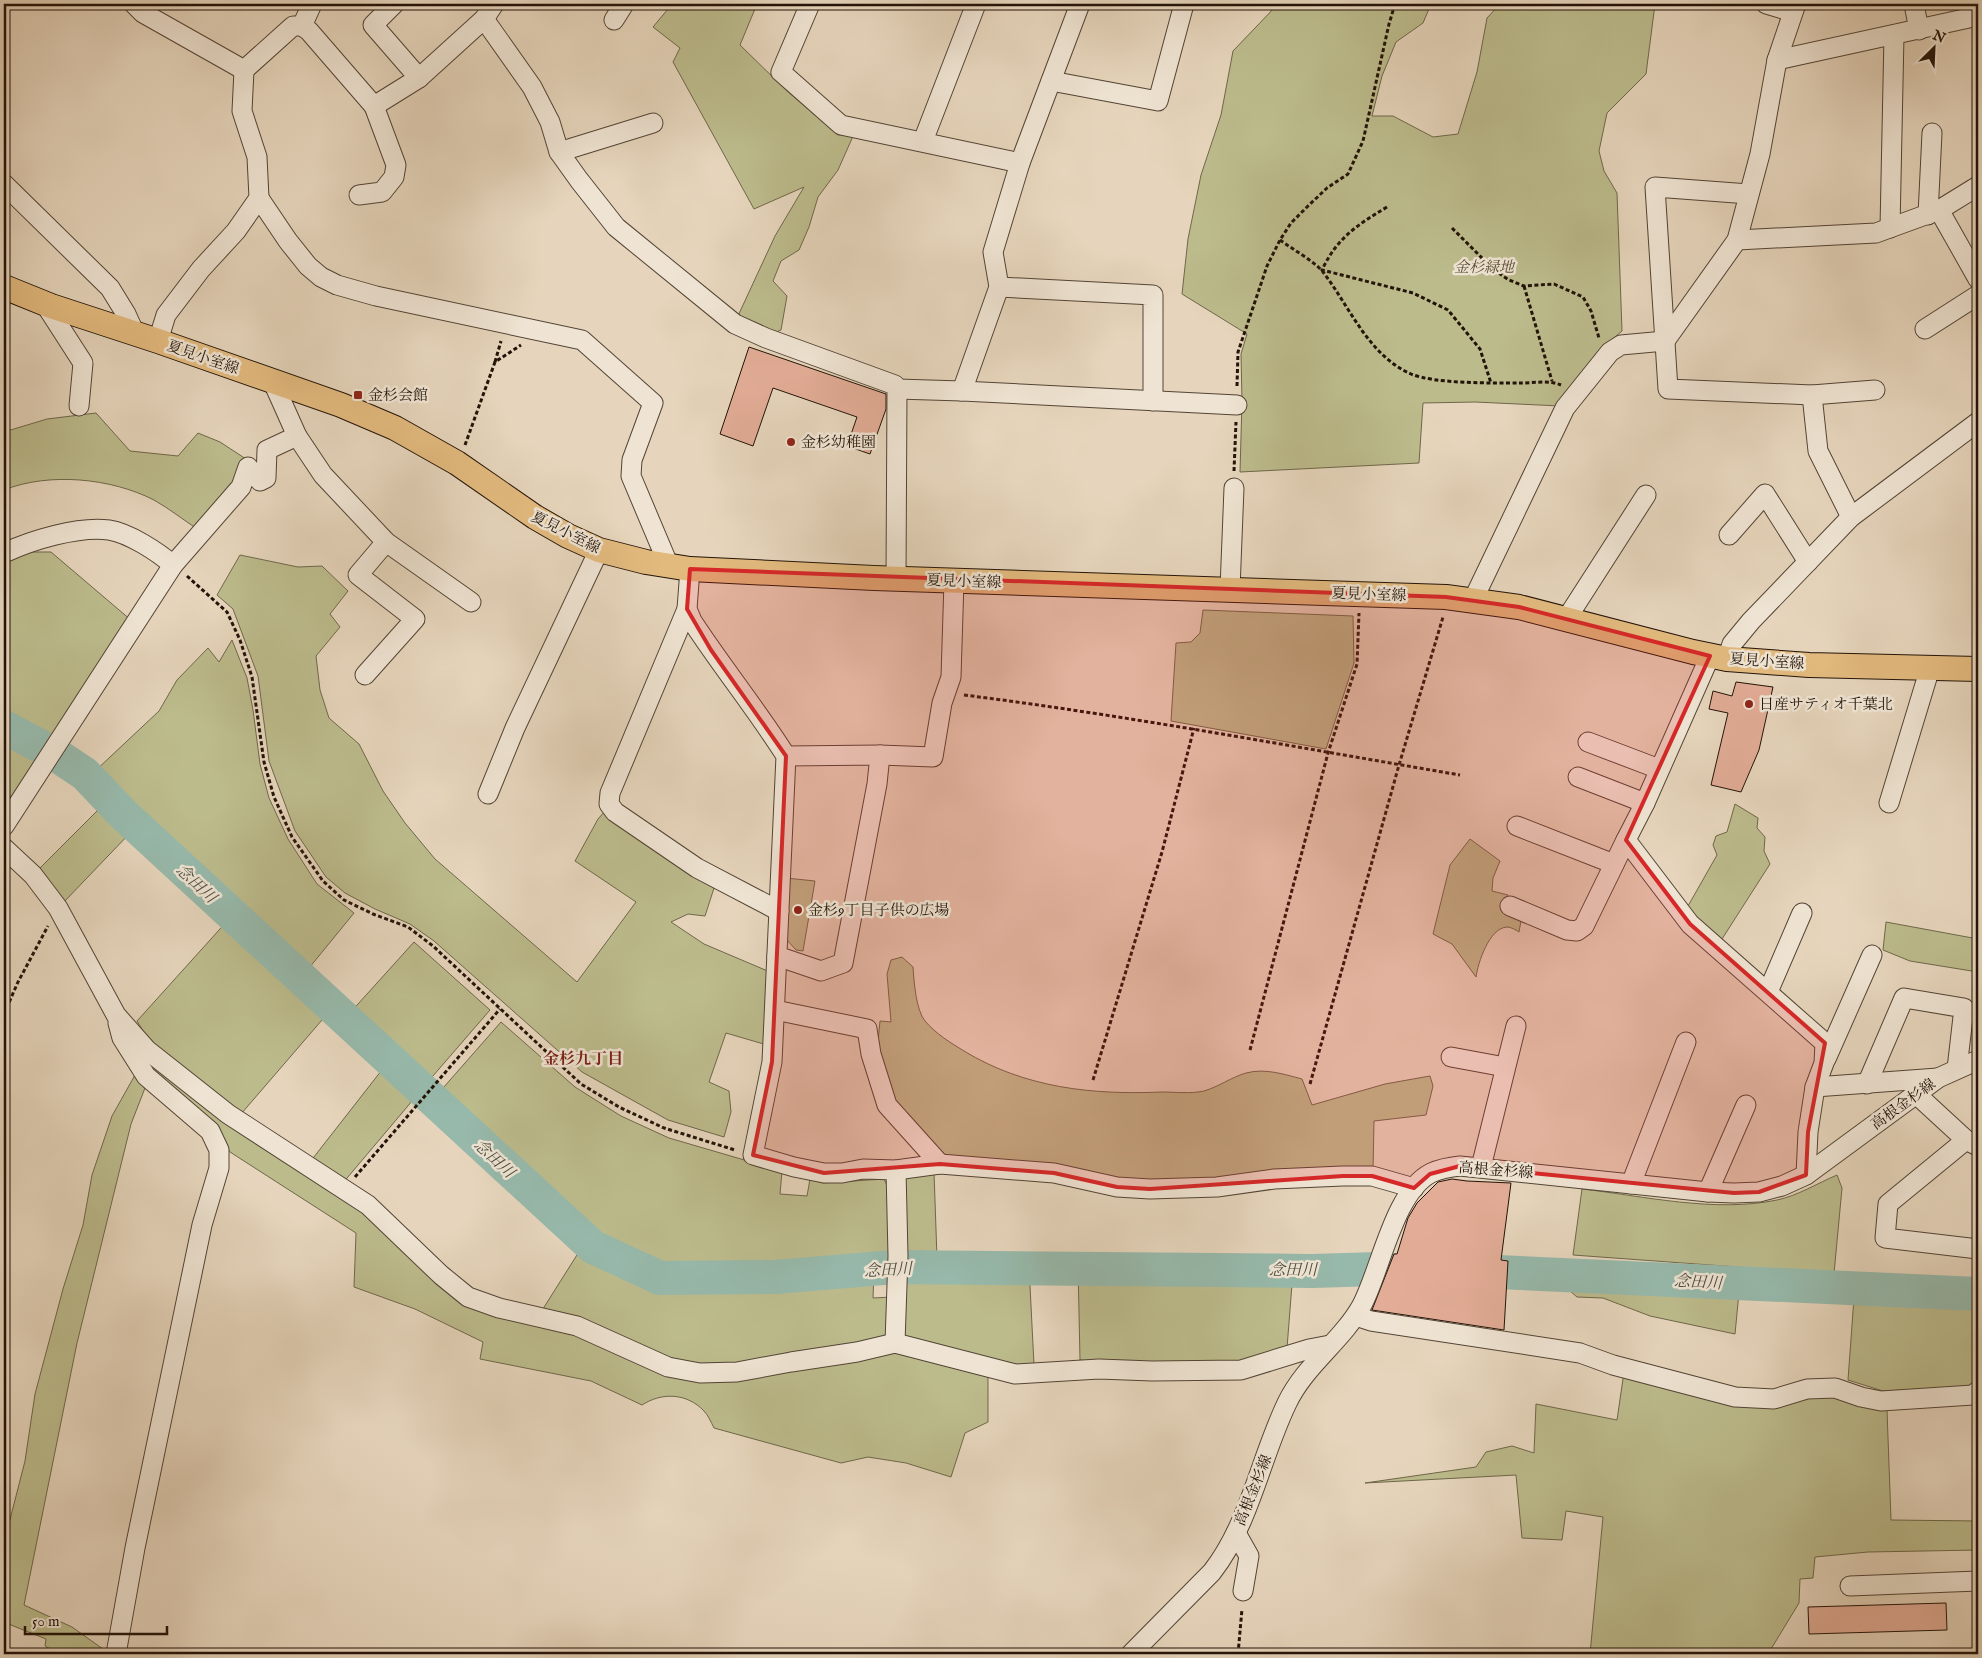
<svg xmlns="http://www.w3.org/2000/svg" width="1982" height="1658" font-family="'IM FELL English','Noto Serif JP',serif">
<style>
.green{fill:#bcbb8c;stroke:#6f674a}
.lines{fill:none;stroke-linecap:round;stroke-linejoin:round}
.river{stroke:#97b9ab;stroke-width:34}
.building{fill:#e2ac96;stroke:#221308}
.minor-casing{stroke:#534435;stroke-width:21}
.major-casing{stroke:#221308;stroke-width:26}
.path{stroke:#221308;stroke-width:3;stroke-dasharray:4 2.5;stroke-linecap:butt}
.minor{stroke:#efe4d3;stroke-width:19}
.major{stroke:#e3ba7e;stroke-width:24}
.marked{fill:#d62828;fill-opacity:0.2;stroke:#d62828;stroke-width:4;stroke-linejoin:round}
.poi-dot{fill:#8f2418;stroke:#efe4d3;stroke-width:2}
.labels{text-anchor:middle;stroke-width:5;stroke-linejoin:round;paint-order:stroke}
.park-label{font-size:15px;font-style:italic;fill:#584e36;stroke:#efe4d3}
.street-label{font-size:15px;fill:#221308;stroke:#efe4d3}
.poi-label{font-size:15px;fill:#221308;stroke:#efe4d3;text-anchor:start}
.water-label{font-size:16px;font-style:italic;fill:#4b4d41;stroke:#efe4d3}
.neighbourhood-label{font-size:16px;font-weight:bold;fill:#7a1f14;stroke:#efe4d3}
</style>
<rect width="100%" height="100%" fill="#e6d5bc"/>
<filter id="stains"><feTurbulence type="fractalNoise" baseFrequency=".004" numOctaves="4"/><feColorMatrix values="0 0 0 0 .2 0 0 0 0 .09 0 0 0 0 .02 0 0 0 .5 -.17"/></filter>
<radialGradient id="worn" r=".72"><stop offset=".6" stop-color="#630" stop-opacity="0"/><stop offset="1" stop-color="#630" stop-opacity=".3"/></radialGradient>
<g class="green">
<path d="M 668,4 L 757,4 L 740,45 L 787,91 L 838,135 L 854,134 L 838,170 L 818,197 L 809,227 L 799,250 L 781,261 L 773,281 L 787,296 L 781,330 L 774,333 L 737,318 L 775,236 L 804,187 L 754,209 L 673,62 L 680,48 L 653,27 L 668,9 Z"/>
<path d="M 1278,4 L 1431,4 L 1423,23 L 1396,42 L 1382,76 L 1372,116 L 1393,116 L 1433,137 L 1458,134 L 1477,72 L 1487,18 L 1500,4 L 1655,4 L 1646,74 L 1607,113 L 1599,151 L 1604,171 L 1617,193 L 1622,331 L 1602,348 L 1560,406 L 1475,402 L 1423,403 L 1419,463 L 1240,472 L 1242,401 L 1241,354 L 1247,334 L 1182,294 L 1188,239 L 1201,175 L 1221,115 L 1233,51 Z"/>
<path d="M 96,413 L 130,451 L 178,456 L 198,433 L 220,442 L 246,459 L 240,480 L 202,532 C 186,522 170,509 154,500 C 111,478 49,472 4,490 L 4,432 L 47,419 Z"/>
<path d="M 21,552 L 51,552 L 132,621 L 53,746 L 4,722 L 4,561 Z"/>
<path d="M 240,555 L 298,567 L 322,566 L 348,591 L 330,614 L 340,627 L 316,656 L 320,690 L 329,718 L 359,744 L 383,791 L 405,823 L 435,859 L 577,982 L 636,902 L 575,861 L 598,819 L 605,811 L 715,885 L 705,916 L 688,914 L 671,922 L 704,944 L 770,972 L 767,1045 L 726,1033 L 709,1082 L 729,1091 L 731,1112 L 724,1137 L 668,1120 L 582,1072 L 434,941 L 410,924 L 375,909 L 345,893 L 326,877 L 295,831 L 269,761 L 258,676 L 233,609 L 217,595 Z"/>
<path d="M 1203,610 L 1353,616 L 1354,663 L 1326,749 L 1171,721 L 1176,643 L 1191,642 L 1200,633 Z"/>
<path d="M 232,640 L 247,678 L 253,710 L 260,764 L 269,798 L 288,839 L 317,884 L 354,913 L 305,973 L 127,811 L 93,773 L 159,711 L 177,680 L 208,648 L 219,662 Z"/>
<path d="M 4,733 L 48,755 L 4,818 Z"/>
<path d="M 1735,804 L 1758,818 L 1757,828 L 1765,837 L 1764,851 L 1770,864 L 1722,939 L 1694,916 L 1688,906 L 1717,855 L 1713,845 L 1716,836 L 1727,832 Z"/>
<path d="M 103,805 L 131,832 L 62,904 L 38,870 Z"/>
<path d="M 1470,839 L 1500,861 L 1493,878 L 1492,891 L 1508,895 L 1505,908 L 1522,915 L 1519,932 C 1516,930 1511,927 1507,927 C 1489,928 1478,963 1476,977 L 1452,944 L 1433,934 L 1450,865 Z"/>
<path d="M 786,878 L 815,881 L 803,951 L 796,950 L 786,939 Z"/>
<path d="M 229,919 L 328,1013 L 241,1114 L 151,1044 L 137,1021 Z"/>
<path d="M 1886,922 L 1978,939 L 1978,972 L 1910,961 L 1883,950 Z"/>
<path d="M 414,942 L 490,1010 L 426,1084 L 349,1014 Z"/>
<path d="M 902,957 L 913,967 C 914,982 916,1010 925,1021 C 936,1034 951,1043 964,1051 C 1025,1088 1092,1095 1162,1092 C 1175,1092 1191,1094 1204,1091 C 1218,1087 1232,1077 1246,1073 C 1265,1068 1283,1074 1302,1079 L 1312,1105 L 1385,1084 L 1430,1076 L 1433,1086 L 1426,1115 L 1374,1121 L 1373,1170 L 1216,1182 L 1116,1182 L 942,1157 L 891,1099 L 877,1052 L 880,1021 L 891,1022 L 887,974 L 891,960 Z"/>
<path d="M 501,1022 L 575,1087 L 621,1116 L 669,1138 L 782,1171 L 780,1194 L 807,1196 L 810,1179 L 823,1183 L 884,1179 L 892,1196 L 893,1260 L 779,1270 L 666,1272 L 595,1242 L 436,1096 Z"/>
<path d="M 145,1054 L 341,1193 L 438,1279 L 576,1330 L 666,1370 L 895,1347 L 988,1375 L 988,1422 L 965,1433 L 951,1477 L 906,1463 L 868,1457 L 841,1463 L 714,1428 C 711,1422 708,1415 704,1411 C 687,1393 662,1392 642,1405 L 591,1381 L 480,1359 L 483,1342 L 415,1309 L 354,1287 L 356,1233 L 230,1152 L 218,1135 L 149,1072 Z"/>
<path d="M 385,1066 L 418,1094 L 342,1184 L 310,1162 Z"/>
<path d="M 135,1075 L 145,1088 L 131,1124 L 77,1343 L 24,1605 L 72,1627 L 110,1654 L 59,1654 L 45,1646 L 46,1639 L 11,1625 L 4,1618 L 4,1543 L 25,1461 L 35,1394 L 63,1289 L 83,1225 L 92,1175 L 112,1116 Z"/>
<path d="M 934,1172 L 937,1258 L 904,1259 L 903,1187 L 906,1174 Z"/>
<path d="M 1837,1175 L 1842,1188 L 1834,1274 L 1573,1255 L 1582,1189 C 1644,1196 1715,1213 1777,1200 C 1797,1196 1818,1183 1837,1175 Z"/>
<path d="M 582,1247 L 667,1286 L 722,1282 L 775,1282 L 874,1271 L 873,1298 L 892,1297 L 892,1337 L 737,1368 L 669,1362 L 541,1312 Z"/>
<path d="M 1294,1259 L 1287,1348 L 1244,1363 L 1100,1362 L 1080,1360 L 1078,1265 Z"/>
<path d="M 1515,1261 L 1740,1282 L 1735,1334 L 1650,1316 L 1603,1298 L 1577,1297 L 1555,1278 L 1526,1278 L 1515,1289 Z"/>
<path d="M 1029,1266 L 1034,1365 L 1012,1368 L 904,1339 L 903,1276 Z"/>
<path d="M 1855,1284 L 1978,1294 L 1978,1380 L 1967,1387 L 1883,1391 L 1848,1380 Z"/>
<path d="M 1624,1372 L 1668,1383 L 1805,1395 L 1836,1395 L 1887,1410 L 1891,1520 L 1978,1521 L 1978,1550 L 1868,1552 L 1815,1557 L 1813,1578 L 1800,1579 L 1799,1603 L 1768,1654 L 1590,1654 L 1603,1517 L 1566,1511 L 1562,1540 L 1522,1538 L 1516,1475 L 1365,1483 L 1476,1467 L 1486,1452 L 1512,1446 L 1534,1453 L 1536,1404 L 1617,1420 Z"/>
</g>
<g class="lines">
<path class="river" d="M 4,727 L 55,754 L 85,774 L 123,814 L 593,1247 L 660,1278 L 775,1277 L 895,1267 L 1312,1271 L 1378,1269 L 1452,1275 L 1498,1272 L 1978,1294"/>
</g>
<g class="building">
<path d="M 749,347 L 886,394 L 886,409 L 870,454 L 847,446 L 857,417 L 773,388 L 753,446 L 720,434 Z"/>
<path d="M 1736,682 L 1773,687 L 1759,750 L 1741,792 L 1711,785 L 1728,713 L 1709,709 L 1713,691 L 1732,696 Z"/>
<path d="M 1452,1179 L 1467,1181 L 1511,1183 L 1501,1260 L 1508,1261 L 1504,1330 L 1372,1310 L 1394,1254 L 1397,1254 L 1408,1218 L 1417,1203 L 1438,1182 Z"/>
<path d="M 1946,1603 L 1947,1630 L 1809,1634 L 1808,1607 Z"/>
</g>
<g class="lines">
<defs>
<g id="minor">
<path d="M 134,4 L 143,13 L 244,70 L 293,26 L 302,26 L 309,31 L 374,106 L 419,78 L 484,19 L 494,4"/>
<path d="M 394,4 L 373,25 L 419,78"/>
<path d="M 810,4 L 781,72 L 841,125 L 1020,163"/>
<path d="M 1766,4 L 1793,12"/>
<path d="M 1914,4 L 1919,30"/>
<path d="M 484,19 L 532,87 L 550,122 L 559,152 L 579,180 L 616,227 L 735,324 L 766,338 L 895,385 L 897,389 L 896,578"/>
<path d="M 614,20 L 624,4"/>
<path d="M 302,26 L 312,4"/>
<path d="M 1777,60 L 1978,16"/>
<path d="M 1051,81 L 1158,101 L 1184,4"/>
<path d="M 923,141 L 976,4"/>
<path d="M 559,152 L 653,123"/>
<path d="M 4,184 L 110,288 L 126,314 L 135,334"/>
<path d="M 1749,194 L 1655,187 L 1668,389 L 1812,395 L 1875,390"/>
<path d="M 359,195 L 382,192 L 394,177 L 396,165 L 374,106"/>
<path d="M 259,198 L 288,241 L 308,266 L 321,277 L 337,285 L 376,296 L 582,340 L 653,403 L 632,460 L 631,476 L 669,566"/>
<path d="M 1939,210 L 1978,279"/>
<path d="M 1928,215 L 1932,133"/>
<path d="M 1890,228 L 1894,35"/>
<path d="M 1737,240 L 1876,233 L 1939,210 L 1978,186"/>
<path d="M 999,287 L 1153,295 L 1153,401"/>
<path d="M 45,304 L 83,363 L 79,406"/>
<path d="M 1925,329 L 1978,295"/>
<path d="M 158,341 L 166,315 L 201,269 L 236,231 L 259,198 L 257,157 L 242,111 L 244,70"/>
<path d="M 272,380 L 297,436 L 323,475 L 386,542 L 471,602"/>
<path d="M 897,389 L 962,391 L 1237,405"/>
<path d="M 962,391 L 999,287 L 993,252 L 1020,163 L 1080,4"/>
<path d="M 1812,395 L 1818,451 L 1851,517"/>
<path d="M 1729,535 L 1765,494 L 1808,562"/>
<path d="M 4,553 C 32,540 78,526 109,530 C 129,533 158,552 173,565"/>
<path d="M 690,569 L 687,609 L 692,621 C 722,667 757,710 786,756 L 772,1062 L 753,1155 L 794,1167 L 824,1173 L 842,1173 L 863,1169 L 896,1170 L 940,1164 L 1054,1173 L 1117,1187 L 1150,1189 L 1217,1187 L 1274,1179 L 1343,1176 L 1372,1176 L 1414,1188"/>
<path d="M 1230,589 L 1234,488"/>
<path d="M 1473,600 L 1565,408 L 1610,352 L 1621,345 L 1665,341 L 1737,240 L 1760,154 L 1777,60 L 1796,4"/>
<path d="M 687,609 L 610,793 L 609,804 L 615,812 L 697,868 L 779,911"/>
<path d="M 1567,618 L 1646,495"/>
<path d="M 1710,656 L 1645,803 L 1626,840 L 1690,924 L 1825,1043 L 1824,1063 L 1815,1087 L 1808,1132 L 1806,1175"/>
<path d="M 1727,659 L 1732,644 L 1751,621 L 1851,517 L 1978,422"/>
<path d="M 365,675 L 415,619 L 358,575 L 386,542"/>
<path d="M 1588,742 L 1659,769"/>
<path d="M 786,756 L 880,755 L 933,757 L 942,703 L 951,677 L 954,581"/>
<path d="M 1578,777 L 1645,803"/>
<path d="M 488,794 L 515,728 L 599,550"/>
<path d="M 1889,803 L 1930,668"/>
<path d="M 4,826 L 173,565 L 241,487 L 248,467 L 260,481 L 266,478 L 267,450 L 297,436"/>
<path d="M 1517,826 L 1614,864"/>
<path d="M 4,848 L 33,875 L 58,908 L 116,1015 L 147,1050 L 228,1114 L 368,1205 L 441,1275 L 468,1297 L 499,1308 L 577,1326 L 668,1367 L 700,1373 L 737,1372 L 791,1362 L 857,1352 L 895,1343 L 1015,1374 L 1099,1369 L 1152,1371 L 1241,1370 L 1309,1349 L 1330,1345"/>
<path d="M 1510,906 L 1567,930 L 1577,931 L 1584,926 L 1626,840"/>
<path d="M 777,956 L 821,971 L 843,963 L 877,784 L 880,755"/>
<path d="M 1768,992 L 1802,913"/>
<path d="M 775,1010 L 867,1029 L 871,1054 L 887,1105 L 940,1164"/>
<path d="M 1451,1057 L 1505,1067"/>
<path d="M 1826,1059 L 1872,955"/>
<path d="M 1867,1084 L 1904,998 L 1964,1008 L 1957,1069"/>
<path d="M 1815,1087 L 1938,1078"/>
<path d="M 1916,1094 L 1966,1140 L 1978,1146"/>
<path d="M 1966,1140 L 1888,1204 L 1885,1238 L 1978,1249"/>
<path d="M 1481,1167 L 1516,1026"/>
<path d="M 1631,1184 L 1686,1042"/>
<path d="M 1708,1192 L 1746,1105"/>
<path d="M 1356,1316 L 1371,1321 L 1580,1353 L 1613,1365 L 1735,1397 L 1774,1399 L 1807,1389 L 1835,1388 L 1861,1397 L 1881,1401 L 1973,1395 L 1978,1391"/>
<path d="M 895,1343 L 898,1256 L 896,1170"/>
<path d="M 1236,1533 L 1249,1556 L 1243,1591"/>
<path d="M 1850,1586 L 1978,1581"/>
<path d="M 116,1654 L 135,1548 L 202,1225 L 219,1168 L 219,1150 L 210,1131 L 146,1076 L 122,1038 L 118,1023"/>
<path d="M 1131,1654 L 1212,1572 C 1250,1523 1260,1459 1287,1403 C 1305,1365 1342,1341 1362,1305 C 1381,1269 1394,1192 1431,1173 C 1440,1169 1450,1167 1460,1166 L 1708,1192 L 1734,1193 L 1759,1192 L 1782,1186 L 1806,1175 L 1938,1078 L 1978,1060"/>
</g>
<path id="major" d="M 4,287 L 51,306 L 158,341 L 341,405 L 395,428 L 457,463 L 535,517 L 568,536 L 599,550 L 646,562 L 690,569 L 874,578 L 1446,597 L 1519,607 L 1693,652 L 1727,659 L 1809,665 L 1978,669"/>
</defs>
<use href="#minor" class="minor-casing"/>
<use href="#major" class="major-casing"/>
<g class="path">
<path d="M 1387,207 C 1357,225 1337,238 1322,270 L 1413,293 L 1448,310 L 1480,349 L 1491,383"/>
<path d="M 1452,228 L 1494,270 L 1509,280 L 1524,286 L 1554,284 L 1583,297 L 1591,311 L 1599,338"/>
<path d="M 1280,240 C 1292,249 1314,261 1323,272 C 1350,307 1368,355 1411,374 C 1435,384 1493,383 1520,383 C 1534,383 1549,380 1561,385"/>
<path d="M 1524,286 L 1552,381"/>
<path d="M 495,362 L 501,341"/>
<path d="M 1237,386 L 1238,352 L 1267,266 L 1280,240 L 1291,223 L 1307,207 L 1327,188 L 1348,174 L 1363,141 L 1389,24 L 1395,4"/>
<path d="M 465,445 L 495,362 L 521,345"/>
<path d="M 1234,471 L 1236,422"/>
<path d="M 187,576 L 227,612 L 240,640 L 252,677 L 264,762 L 274,797 L 292,837 L 323,881 L 344,900 L 373,914 L 408,927 L 433,946 L 581,1084 L 619,1107 L 664,1128 L 735,1150"/>
<path d="M 964,695 C 1130,716 1295,747 1460,775"/>
<path d="M 4,1014 L 18,982 L 48,926"/>
<path d="M 1250,1050 L 1328,753 L 1357,664 L 1359,613"/>
<path d="M 1093,1080 L 1162,852 L 1194,728"/>
<path d="M 1310,1084 L 1399,765 L 1443,617"/>
<path d="M 355,1177 L 500,1009"/>
<path d="M 1238,1654 L 1242,1609"/>
</g>
<use href="#minor" class="minor"/>
<use href="#major" class="major"/>
</g>
<path class="marked" d="M 690,569 L 1446,597 L 1519,607 L 1710,656 L 1626,840 L 1690,924 L 1825,1043 L 1808,1132 L 1806,1175 L 1759,1192 L 1734,1193 L 1460,1166 L 1430,1174 L 1414,1188 L 1372,1176 L 1343,1176 L 1150,1189 L 1117,1187 L 1054,1173 L 940,1164 L 824,1173 L 753,1155 L 772,1062 L 786,756 L 711,650 L 687,609 Z"/>
<g class="poi-dot">
<rect x="353" y="390" width="10" height="10" rx="2.5"/>
<circle cx="791" cy="442" r="5"/>
<circle cx="1749" cy="704" r="5"/>
<circle cx="798" cy="910" r="5"/>
</g>
<g class="labels">
<g class="park-label">
<text x="1484" y="272">金杉緑地</text>
</g>
<g class="street-label">
<text transform="translate(203 357) rotate(19)" y="5">夏見小室線</text>
<text transform="translate(566 532) rotate(27)" y="5">夏見小室線</text>
<text transform="translate(964 581) rotate(2)" y="5">夏見小室線</text>
<text transform="translate(1369 594) rotate(2)" y="5">夏見小室線</text>
<text transform="translate(1767 661) rotate(4)" y="5">夏見小室線</text>
<text transform="translate(1903 1104) rotate(-36)" y="5">高根金杉線</text>
<text transform="translate(1496 1170) rotate(4)" y="5">高根金杉線</text>
<text transform="translate(1253 1490) rotate(-68)" y="5">高根金杉線</text>
</g>
<g class="poi-label">
<text x="368" y="400">金杉会館</text>
<text x="801" y="447">金杉幼稚園</text>
<text x="1759" y="709">日産サティオ千葉北</text>
<text x="808" y="915">金杉9丁目子供の広場</text>
</g>
<g class="water-label">
<text transform="translate(197 883) rotate(43)" y="6">念田川</text>
<text transform="translate(495 1158) rotate(43)" y="6">念田川</text>
<text transform="translate(888 1269) rotate(-3)" y="6">念田川</text>
<text x="1293" y="1275">念田川</text>
<text transform="translate(1698 1281) rotate(3)" y="6">念田川</text>
</g>
<g class="neighbourhood-label">
<text x="583" y="1064">金杉九丁目</text>
</g>
</g>
<rect width="1982" height="1658" fill="none" stroke="#e6d5bc" stroke-width="20"/>
<rect x="5" y="5" width="1972" height="1648" fill="none" stroke="#221308" stroke-width="2.5"/>
<rect x="10" y="10" width="1962" height="1638" fill="none" stroke="#221308"/>
<g transform="translate(1934 48) rotate(24)" stroke="#efe4d3" stroke-width="4" paint-order="stroke">
<path d="M0-4L9 19L0 12L-9 19Z" fill="#221308"/>
<text y="-8" font-size="14" font-weight="bold" text-anchor="middle" fill="#221308">N</text>
</g>
<path d="M25 1626v8h142v-8" fill="none" stroke="#221308" stroke-width="2.5"/>
<text x="32" y="1626" font-size="15" fill="#221308" stroke="#efe4d3" stroke-width="4" paint-order="stroke">50 m</text>
<rect width="100%" height="100%" filter="url(#stains)"/>
<rect width="100%" height="100%" fill="url(#worn)"/>
</svg>
